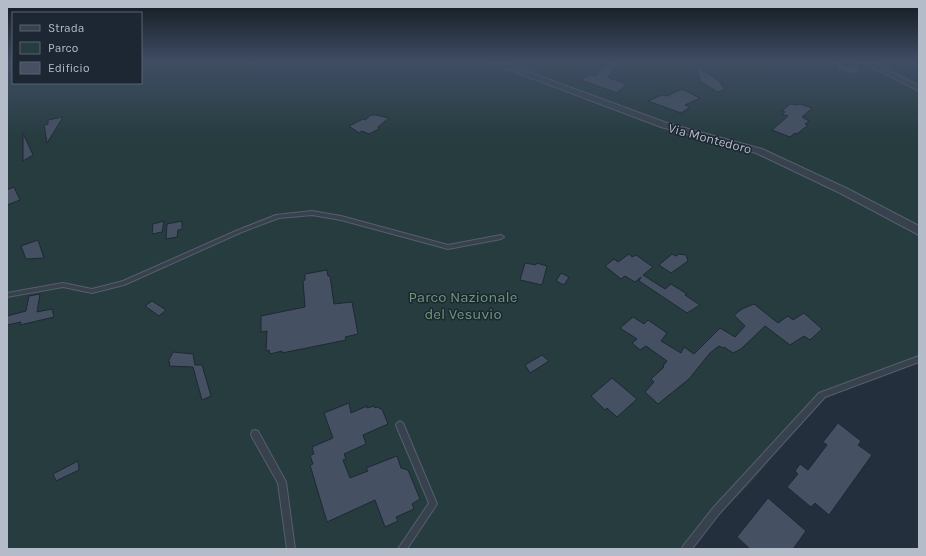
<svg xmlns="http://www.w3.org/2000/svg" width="926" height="556" font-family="Karla,sans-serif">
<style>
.green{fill:#263c3f}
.building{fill:#455162;stroke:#1f2835}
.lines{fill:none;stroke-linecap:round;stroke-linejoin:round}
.service-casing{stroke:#565f6c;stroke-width:2}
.minor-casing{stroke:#565f6c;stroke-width:2}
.service{fill:#38414e;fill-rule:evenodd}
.minor{fill:#38414e;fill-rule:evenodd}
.labels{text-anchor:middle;stroke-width:3;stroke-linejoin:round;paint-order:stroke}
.far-street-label{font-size:13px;fill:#b4bcc9;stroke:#1d2633}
.park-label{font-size:15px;fill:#6b9a76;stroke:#1d2633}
</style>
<rect width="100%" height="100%" fill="#242f3e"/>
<path class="green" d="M 7,62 L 13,62 L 13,83 L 141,83 L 141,62 L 919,62 L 919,362 L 828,396 L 777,451 L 751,483 L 694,539 L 688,549 L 7,549 Z"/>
<g class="building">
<path d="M 607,62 L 619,62 L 608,77 L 610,77 L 609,78 L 627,84 L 617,93 L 581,80 L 590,74 L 596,76 Z"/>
<path d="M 838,62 L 859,67 L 858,75 L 836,70 Z"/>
<path d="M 696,65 L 720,82 L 725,90 L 717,92 L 700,81 Z"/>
<path d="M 682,89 L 700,98 L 685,105 L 690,107 L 681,113 L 648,101 L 662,95 L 667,96 Z"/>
<path d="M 790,104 L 796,105 L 800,104 L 812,108 L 802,117 L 809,121 L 805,124 L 808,125 L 797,134 L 795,133 L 790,137 L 772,130 L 788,116 L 782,114 L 785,112 L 782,111 Z"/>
<path d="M 371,115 L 376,115 L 389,118 L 378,127 L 379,129 L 369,134 L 362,131 L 359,133 L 349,126 L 363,119 L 365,120 Z"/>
<path d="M 63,117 L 60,122 L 47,143 L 44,125 L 48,124 L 48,120 Z"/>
<path d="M 23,133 L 33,155 L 23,161 Z"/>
<path d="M 14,187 L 20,200 L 7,205 L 7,190 Z"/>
<path d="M 164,221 L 162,232 L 152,234 L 153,224 Z"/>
<path d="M 182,221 L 182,229 L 178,230 L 177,237 L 166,239 L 167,224 Z"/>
<path d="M 38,240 L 44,258 L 26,259 L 21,246 Z"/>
<path d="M 629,254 L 632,257 L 636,255 L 653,267 L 643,275 L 665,289 L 671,284 L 687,294 L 685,295 L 700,305 L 687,313 L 639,281 L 641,277 L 635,282 L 625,276 L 621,279 L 605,266 L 614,259 L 618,262 Z"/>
<path d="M 672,254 L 676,256 L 679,254 L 686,255 L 688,261 L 671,273 L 659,265 Z"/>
<path d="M 525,263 L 536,265 L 536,263 L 547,266 L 542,285 L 520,280 Z"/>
<path d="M 327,270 L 328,276 L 330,276 L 334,304 L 352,302 L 358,334 L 345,337 L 346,340 L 282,353 L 282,351 L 270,354 L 269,350 L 266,351 L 267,331 L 261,332 L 261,316 L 305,307 L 303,281 L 305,280 L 305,274 Z"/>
<path d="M 561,273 L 569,277 L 564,285 L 556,281 Z"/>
<path d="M 40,294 L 37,312 L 52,309 L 54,317 L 20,325 L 21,322 L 7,325 L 7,316 L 26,311 L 29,296 Z"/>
<path d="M 152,301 L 166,310 L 159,316 L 145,306 Z"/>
<path d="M 754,304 L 778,323 L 788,316 L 793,320 L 804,313 L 822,329 L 810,340 L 804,336 L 790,345 L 765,326 L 741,349 L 733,353 L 724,347 L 723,348 L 719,346 L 710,353 L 689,379 L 658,404 L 645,392 L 654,382 L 651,379 L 664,367 L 663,366 L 667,361 L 646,346 L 640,350 L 632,343 L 637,339 L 620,328 L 633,317 L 644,324 L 648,320 L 667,333 L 661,341 L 681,353 L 684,347 L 694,354 L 720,328 L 735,337 L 745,326 L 734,315 L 742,309 Z"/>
<path d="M 173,352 L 193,354 L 195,365 L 202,365 L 211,396 L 202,400 L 193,367 L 169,366 L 170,362 L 168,362 Z"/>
<path d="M 542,355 L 549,361 L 530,373 L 525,365 Z"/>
<path d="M 612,378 L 637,399 L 617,417 L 607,408 L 605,410 L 591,396 Z"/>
<path d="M 349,403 L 351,413 L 367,406 L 367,408 L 374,406 L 375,408 L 378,407 L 380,409 L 382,409 L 388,424 L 363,435 L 366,444 L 344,454 L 346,459 L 343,460 L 350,478 L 368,471 L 366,468 L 397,456 L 401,468 L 408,470 L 420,499 L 412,504 L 414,509 L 396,517 L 398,521 L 385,527 L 375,500 L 327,522 L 310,465 L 313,464 L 310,455 L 314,454 L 312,447 L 333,438 L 324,413 Z"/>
<path d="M 838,423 L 861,441 L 858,445 L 872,455 L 829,515 L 815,503 L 811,507 L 787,487 L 798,474 L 795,471 L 800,464 L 808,470 L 827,445 L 823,442 Z"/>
<path d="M 78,461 L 79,470 L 56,481 L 53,474 Z"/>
<path d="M 768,498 L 806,531 L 793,549 L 750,549 L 737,537 Z"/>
</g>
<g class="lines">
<defs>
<g id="service">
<path d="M 312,211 L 341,216 L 448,245 L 501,235 L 504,237 L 501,239 L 448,249 L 341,220 L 312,215 L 279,218 L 242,232 L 124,285 L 92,293 L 63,287 L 7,297 L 7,293 L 63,283 L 92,289 L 123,281 L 238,230 L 276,215 Z"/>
<path d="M 919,356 L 919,362 L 825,397 L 719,514 L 692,549 L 682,549 L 683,546 L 713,508 L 819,393 Z"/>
<path d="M 400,421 L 403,423 L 437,504 L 407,549 L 398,549 L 429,503 L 396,425 L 397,423 Z"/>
<path d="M 255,430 L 258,431 L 286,482 L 295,549 L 287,549 L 278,483 L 252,437 L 251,434 L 252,431 Z"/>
</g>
<g id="minor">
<path d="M 489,62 L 501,62 L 667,123 L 762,149 L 848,189 L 919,226 L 919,235 L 840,193 L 756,153 L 661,127 Z"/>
<path d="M 863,62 L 873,62 L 919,86 L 919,91 Z"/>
</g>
</defs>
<use href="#service" class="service-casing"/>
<use href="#minor" class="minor-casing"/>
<use href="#service" class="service"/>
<use href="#minor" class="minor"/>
</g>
<linearGradient id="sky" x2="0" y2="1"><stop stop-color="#141a22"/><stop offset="0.44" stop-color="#3f4d63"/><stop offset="1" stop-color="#3f4d63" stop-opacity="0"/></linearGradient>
<rect width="926" height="140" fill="url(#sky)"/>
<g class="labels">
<g class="far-street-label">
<text transform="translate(710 138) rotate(15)" y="5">Via Montedoro</text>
</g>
<g class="park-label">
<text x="463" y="302">Parco Nazionale<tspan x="463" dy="17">del Vesuvio</tspan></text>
</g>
</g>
<rect width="926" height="556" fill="none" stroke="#b4bcc9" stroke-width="16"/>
<rect x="12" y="12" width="130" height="72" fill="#1d2633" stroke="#59626f"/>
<rect x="20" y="25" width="20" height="6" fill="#38414e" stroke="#59626f"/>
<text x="48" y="32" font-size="12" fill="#b4bcc9">Strada</text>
<rect x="20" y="42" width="20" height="12" fill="#263c3f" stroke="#59626f"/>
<text x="48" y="52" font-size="12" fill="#b4bcc9">Parco</text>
<rect x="20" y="62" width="20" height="12" fill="#455162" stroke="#59626f"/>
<text x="48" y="72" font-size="12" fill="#b4bcc9">Edificio</text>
</svg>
